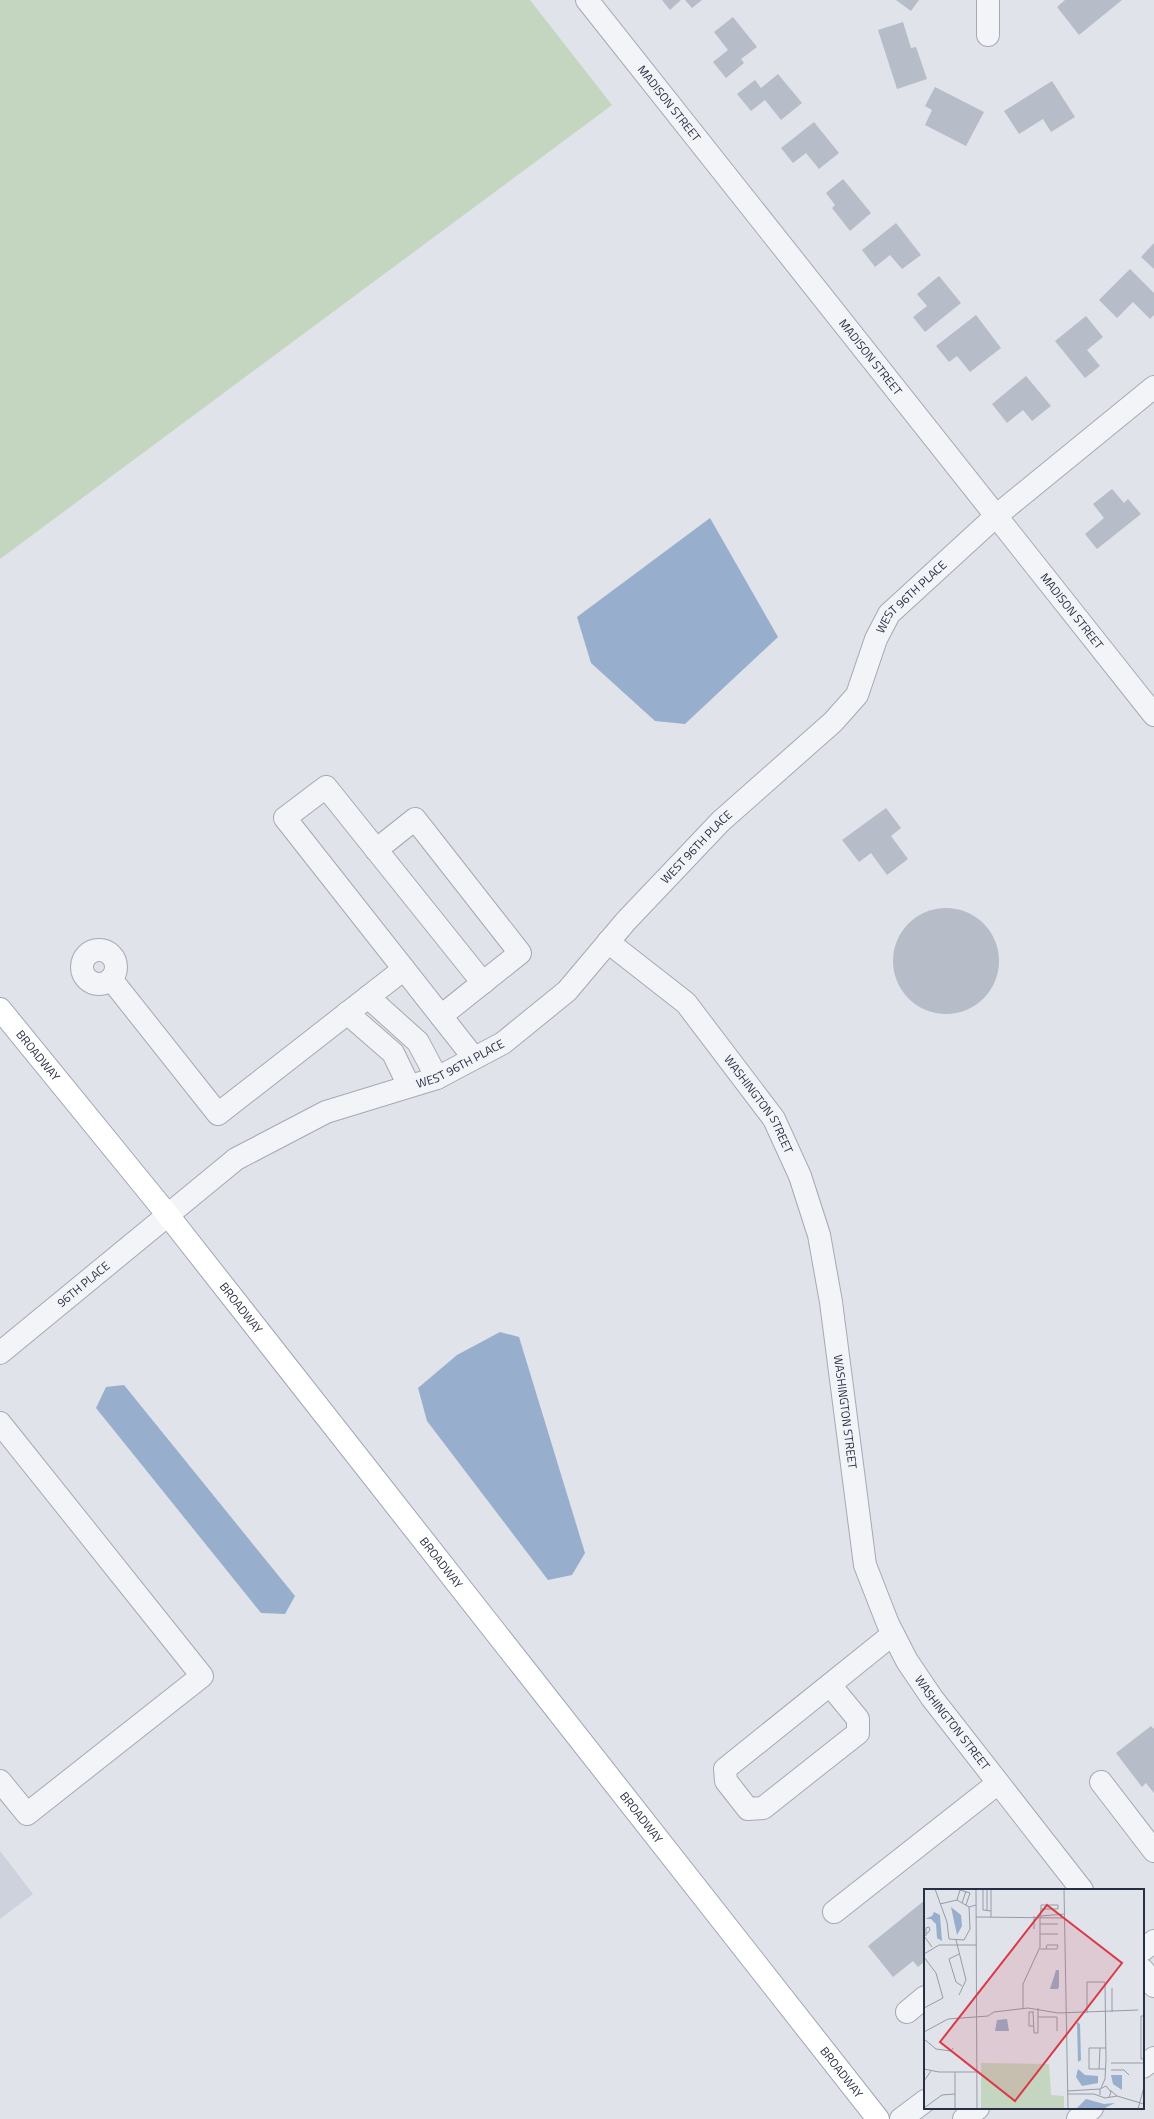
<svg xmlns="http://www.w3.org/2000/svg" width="1154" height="2119" font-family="'Titillium Web',sans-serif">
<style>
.built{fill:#cdd2dc}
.green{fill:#c4d5c0}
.water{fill:#98aecd}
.building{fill:#b6bcc8}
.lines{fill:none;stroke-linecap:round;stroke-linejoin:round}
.minor-casing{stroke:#a5a9b5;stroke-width:24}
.major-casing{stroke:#9ea6b7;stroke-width:24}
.minor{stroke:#f3f4f8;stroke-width:22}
.major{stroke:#fff;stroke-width:22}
.labels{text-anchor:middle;stroke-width:3;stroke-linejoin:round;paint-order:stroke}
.street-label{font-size:12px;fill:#272f43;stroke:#eff2f7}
.inset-road{fill:none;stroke:#969ba7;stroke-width:1}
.view{fill:#da3a47;fill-opacity:0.15;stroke:#da3a47;stroke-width:2}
.inset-edge{fill:none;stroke:#272f43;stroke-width:2}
</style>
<rect width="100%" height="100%" fill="#e0e3ea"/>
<path class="built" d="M 0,1851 L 33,1894 L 0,1919 Z"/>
<path class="green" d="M 0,0 L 530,0 L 612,105 L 0,559 Z"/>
<g class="water">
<path d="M 710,518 L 778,637 L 685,724 L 655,721 L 591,663 L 577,617 Z"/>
<path d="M 500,1332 L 519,1337 L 585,1553 L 572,1575 L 548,1580 L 427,1421 L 418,1388 L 457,1355 Z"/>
<path d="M 124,1385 L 295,1596 L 285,1614 L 261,1613 L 96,1408 L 106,1387 Z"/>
</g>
<g class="building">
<path d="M 662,0 L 681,0 L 670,10 Z"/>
<path d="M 685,0 L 702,0 L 692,8 Z"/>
<path d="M 896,0 L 919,0 L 911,11 Z"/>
<path d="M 1065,0 L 1122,0 L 1079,35 L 1057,7 Z"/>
<path d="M 733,17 L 757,47 L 741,59 L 744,63 L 726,78 L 713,62 L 728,50 L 714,32 Z"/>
<path d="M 903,22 L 911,48 L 916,47 L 927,79 L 897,89 L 878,30 Z"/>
<path d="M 778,74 L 802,103 L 781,120 L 765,100 L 751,111 L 737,94 L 755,80 L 761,88 Z"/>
<path d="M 1052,81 L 1075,117 L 1051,132 L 1043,119 L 1019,134 L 1004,111 Z"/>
<path d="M 935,87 L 984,112 L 966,146 L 925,125 L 932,110 L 925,106 Z"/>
<path d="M 814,122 L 839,153 L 819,169 L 806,153 L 793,163 L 781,148 Z"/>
<path d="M 843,179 L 871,213 L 850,231 L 832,208 L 835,205 L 826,193 Z"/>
<path d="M 896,223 L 921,255 L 902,269 L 890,255 L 875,267 L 862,250 Z"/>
<path d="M 1154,243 L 1154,269 L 1141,257 Z"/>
<path d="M 1130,269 L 1154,293 L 1154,315 L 1150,319 L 1133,302 L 1117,318 L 1099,300 Z"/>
<path d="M 939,276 L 961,303 L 925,332 L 913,317 L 927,306 L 917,294 Z"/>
<path d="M 976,315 L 1001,348 L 970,372 L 957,356 L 949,362 L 936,346 Z"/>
<path d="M 1086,316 L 1103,337 L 1087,350 L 1100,366 L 1085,378 L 1055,341 Z"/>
<path d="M 1026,376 L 1051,406 L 1032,421 L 1023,410 L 1007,423 L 992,404 Z"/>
<path d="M 1112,489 L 1124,503 L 1128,499 L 1141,514 L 1097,549 L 1085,534 L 1104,518 L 1093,504 Z"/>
<path d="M 886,808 L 901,828 L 891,836 L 908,859 L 887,875 L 871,853 L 859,862 L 842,840 Z"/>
<circle cx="946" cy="961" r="53"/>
<path d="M 1151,1726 L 1154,1729 L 1154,1793 L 1146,1783 L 1142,1787 L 1116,1753 Z"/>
<path d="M 925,1900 L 925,1961 L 918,1967 L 913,1961 L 893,1977 L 868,1946 Z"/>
</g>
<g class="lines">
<defs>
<g id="minor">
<path id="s1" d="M 587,0 L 1154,715"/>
<path d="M 988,0 L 988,35"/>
<path d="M 376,850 L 415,819 L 520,953 L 441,1016"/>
<path id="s2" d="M 608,942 L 686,1003 L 774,1119 L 800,1176 L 819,1235 L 831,1302 L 865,1565 L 888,1624 L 907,1661 L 932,1698 L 1082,1890"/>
<circle cx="99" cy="967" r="17"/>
<path d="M 111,979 L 218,1114 L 404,969"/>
<path d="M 368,997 L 418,1042 L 437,1078"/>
<path d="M 347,1013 L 393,1053 L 409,1086"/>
<path d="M 474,1058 L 285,818 L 326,787 L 483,983"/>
<path id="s3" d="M 0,1353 L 236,1159 L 326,1112 L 437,1078 L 503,1043 L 567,991 L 626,921 L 721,821 L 833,722 L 857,695 L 876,639 L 889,614 L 996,516 L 1154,387"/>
<path d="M 0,1423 L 202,1676 L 27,1814 L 0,1781"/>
<path d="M 830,1685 L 858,1719 L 858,1733 L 763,1808 L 748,1809 L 726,1781 L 725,1769 L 893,1634"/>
<path d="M 1101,1782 L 1154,1851"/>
<path d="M 834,1912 L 998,1783"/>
<path d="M 1143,1950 L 1154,1941"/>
<path d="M 1143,1970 L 1154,1986"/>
<path d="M 907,2012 L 925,1997"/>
<path d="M 1143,2067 L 1154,2058"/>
<path d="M 901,2119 L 925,2101"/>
<path d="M 964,2119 L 978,2108"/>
<path d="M 1078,2119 L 1092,2108"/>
</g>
<g id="major">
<path id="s4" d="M 0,1009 L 167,1214 L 878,2119"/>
</g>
</defs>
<use href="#minor" class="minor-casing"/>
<use href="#major" class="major-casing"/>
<use href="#minor" class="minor"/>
<use href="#major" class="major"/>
</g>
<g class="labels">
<g class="street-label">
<text dy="4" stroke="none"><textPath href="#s1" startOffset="132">MADISON STREET</textPath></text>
<text dy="4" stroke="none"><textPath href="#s1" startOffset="456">MADISON STREET</textPath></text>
<text dy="4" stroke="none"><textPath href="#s3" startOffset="1210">WEST 96TH PLACE</textPath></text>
<text dy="4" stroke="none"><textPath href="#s1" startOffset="780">MADISON STREET</textPath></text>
<text dy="4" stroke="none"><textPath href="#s3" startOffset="874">WEST 96TH PLACE</textPath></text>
<text dy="4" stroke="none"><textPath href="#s4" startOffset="60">BROADWAY</textPath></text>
<text dy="4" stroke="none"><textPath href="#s3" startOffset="550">WEST 96TH PLACE</textPath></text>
<text dy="4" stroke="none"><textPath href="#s2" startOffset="224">WASHINGTON STREET</textPath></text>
<text dy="4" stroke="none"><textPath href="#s3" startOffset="108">96TH PLACE</textPath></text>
<text dy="4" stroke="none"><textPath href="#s4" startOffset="384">BROADWAY</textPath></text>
<text dy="4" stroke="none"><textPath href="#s2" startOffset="548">WASHINGTON STREET</textPath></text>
<text dy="4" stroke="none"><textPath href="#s4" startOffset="708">BROADWAY</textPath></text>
<text dy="4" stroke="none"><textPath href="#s2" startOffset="884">WASHINGTON STREET</textPath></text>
<text dy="4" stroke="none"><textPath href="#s4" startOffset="1032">BROADWAY</textPath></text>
<text dy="4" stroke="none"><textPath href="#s4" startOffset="1356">BROADWAY</textPath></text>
</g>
</g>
<g transform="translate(924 1889)">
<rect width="220" height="220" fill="#e0e3ea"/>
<path d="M 57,174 L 125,175 L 127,206 L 140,207 L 140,220 L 57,220 Z" fill="#c4d5c0"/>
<path d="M 27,18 L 37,26 L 38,37 L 33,46 ZM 10,23 L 16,26 L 18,52 L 13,49 L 12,35 L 7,30 L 1,30 L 8,27 ZM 132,81 L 135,81 L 135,98 L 134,100 L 126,100 ZM 83,130 L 85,142 L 71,142 L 73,131 ZM 153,133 L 156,135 L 157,171 L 154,173 ZM 154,180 L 161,186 L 174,187 L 174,194 L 158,197 L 152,188 ZM 187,186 L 198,186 L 198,201 L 189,195 ZM 162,210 L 180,215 L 191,214 L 179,220 L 152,220 Z" fill="#98aecd"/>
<path class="inset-road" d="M 11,0 L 23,33 L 25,50 L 40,51 L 46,40 L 45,18M 52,0 L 53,220M 59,0 L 59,21 L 67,22 L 67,28M 63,0 L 63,22M 140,0 L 144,220M 33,11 L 36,1 L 46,4 L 42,16M 38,14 L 42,2M 16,15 L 33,11 L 45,18 L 52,16M 67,22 L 67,0M 116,27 L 141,25M 52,28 L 141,29M 116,35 L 134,35M 110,40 L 110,27M 116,45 L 134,45M 0,47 L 8,58M 1,47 L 6,41 L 5,38 L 2,39 L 2,45M 32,51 L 42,91 L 35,106M 116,60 L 133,60 L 134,56 L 123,56 L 122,60M 0,65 L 15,56 L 52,56M 35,65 L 25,70 L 32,93 L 38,97M 0,68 L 12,84 L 19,109 L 0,119M 99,120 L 99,95 L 116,58 L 116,27 L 117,20 L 117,16 L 134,16 L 134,20 L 117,20M 109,123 L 110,144 L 114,144 L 114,119M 188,123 L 188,99M 163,124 L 163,93 L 181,93 L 182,171 L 181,190 L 177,199M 114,128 L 133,128 L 133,142M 110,137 L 105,137 L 105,123 L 110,123M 0,143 L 24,130 L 64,127 L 70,123 L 104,119 L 134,124 L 214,121M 0,150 L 12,160 L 27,162 L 29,159M 220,166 L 220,127 L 217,127 L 217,170 L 220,170M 187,174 L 220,174M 0,180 L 15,183 L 53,183M 175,180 L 176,159M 181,180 L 165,180 L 165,159 L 182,159M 187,181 L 200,181 L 205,186M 31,183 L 31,220M 0,192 L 7,182M 186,201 L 193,207 L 220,215M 143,202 L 176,200M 143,205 L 170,205 L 181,209 L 193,207M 176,206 L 176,200 L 182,197 L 187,203 L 185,208M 0,219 L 18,206 L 31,205M 214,220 L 220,198"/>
<path class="view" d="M 123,16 L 198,74 L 91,212 L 16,153 Z"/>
<rect width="220" height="220" class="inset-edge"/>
</g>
</svg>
